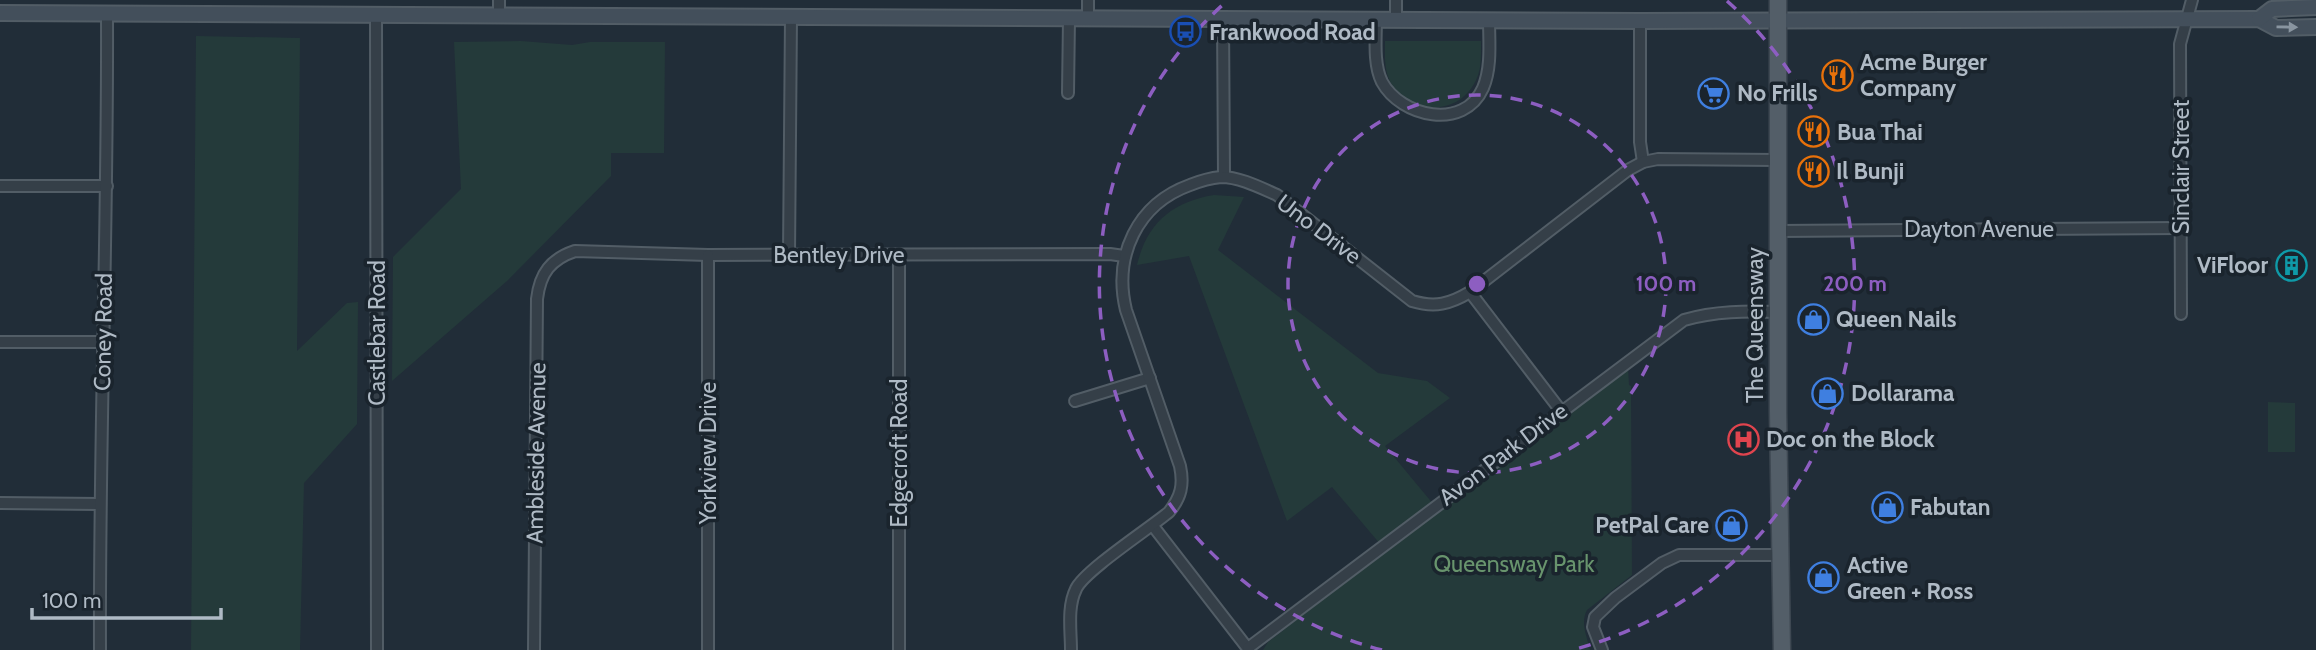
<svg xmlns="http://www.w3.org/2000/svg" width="2316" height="650" font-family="Cabin,sans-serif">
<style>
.green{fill:#243a3a}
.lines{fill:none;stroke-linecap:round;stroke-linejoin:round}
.street-casing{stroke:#525d66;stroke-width:14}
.secondary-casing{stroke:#525d66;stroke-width:18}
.primary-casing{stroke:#3e4852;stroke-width:19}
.street{stroke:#353f48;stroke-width:10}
.secondary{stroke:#434f5b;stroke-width:14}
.primary{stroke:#535e68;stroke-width:16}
.oneway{fill:#8995a0}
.ring{fill:none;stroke:#8d5ec1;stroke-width:3.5;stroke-dasharray:12 9}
.labels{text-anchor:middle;stroke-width:7;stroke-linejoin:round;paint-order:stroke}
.poi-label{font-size:23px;font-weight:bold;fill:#afbac5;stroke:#1a242d;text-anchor:start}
.street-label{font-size:23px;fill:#afbac5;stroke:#1a242d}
.park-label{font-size:23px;fill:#68946d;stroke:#1a242d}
.centre{fill:#8d5ec1;stroke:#1a242d;stroke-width:3.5}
.ring-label{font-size:21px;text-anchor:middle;font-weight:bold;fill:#8d5ec1;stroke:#1a242d;stroke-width:7;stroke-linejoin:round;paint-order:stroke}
</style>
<rect width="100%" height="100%" fill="#212d38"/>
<g class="green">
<path d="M 196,36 L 300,38 L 297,351 L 347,303 L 358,302 L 357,424 L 304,483 L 300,650 L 191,650 Z"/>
<path d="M 521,41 L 572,45 L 590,42 L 665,42 L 664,153 L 611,153 L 611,176 L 507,281 L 392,381 L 393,257 L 461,189 L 454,42 Z"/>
<path d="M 1385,41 L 1481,41 C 1481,57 1482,71 1474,84 C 1455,118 1404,114 1389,79 C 1384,67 1385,54 1385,41 Z"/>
<path d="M 1214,195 L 1244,197 L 1218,250 L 1378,373 L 1427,381 L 1450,398 L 1385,446 L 1439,511 L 1628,367 L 1629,385 L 1631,386 L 1632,575 L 1587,610 C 1580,623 1587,636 1590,650 L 1263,650 L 1268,642 L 1386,551 L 1332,487 L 1287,521 L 1189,256 L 1137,265 C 1147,223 1172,202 1214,195 Z"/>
<path d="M 2268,402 L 2295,403 L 2295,452 L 2268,452 Z"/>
</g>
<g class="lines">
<defs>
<g id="street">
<path d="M 1396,0 L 1396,18"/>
<path d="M 376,15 L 377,650"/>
<path d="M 499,15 L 499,0"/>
<path d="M 1088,18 L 1088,0"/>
<path d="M 1223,18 L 1224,177"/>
<path d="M 1376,18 C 1376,38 1373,64 1382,82 C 1401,117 1464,131 1483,88 C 1492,67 1489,41 1489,19"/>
<path d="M 1640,21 L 1640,142 L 1643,162"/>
<path d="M 1068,93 L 1069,18"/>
<path d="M 0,186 L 107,186"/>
<path d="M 1778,231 L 2181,228"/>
<path d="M 789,255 L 791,16"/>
<path d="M 1470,292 L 1561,411"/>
<path d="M 2181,314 L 2180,44 L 2192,0"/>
<path d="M 0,342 L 102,342"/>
<path d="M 1075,401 L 1150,378"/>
<path d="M 0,503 L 99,504"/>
<path d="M 1153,526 L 1249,650"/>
<path d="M 1248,648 L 1684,320 C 1715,311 1746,311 1778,312"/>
<path d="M 100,650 C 99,438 108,226 107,14"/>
<path d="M 534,650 L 537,299 C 540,273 551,259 575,251 L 708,255 L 1110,254 L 1124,256"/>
<path d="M 708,650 L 708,255"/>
<path d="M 899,650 L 899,256"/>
<path d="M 1071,650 C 1071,631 1067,607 1076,589 C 1084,571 1150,528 1169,512 C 1181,497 1184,485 1180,466 L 1126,310 C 1113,256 1137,204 1190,185 C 1200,181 1211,178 1221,177 C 1240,177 1261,188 1277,195 L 1412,301 C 1435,308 1450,304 1470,292 L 1628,170 L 1643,162 L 1658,159 L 1777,160"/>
<path d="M 1602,650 L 1593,627 L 1595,617 L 1615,598 L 1662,563 L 1679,555 L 1782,555"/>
</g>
<g id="secondary">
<path d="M 0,13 L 1640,21 L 2259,19 L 2276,28 L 2316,27"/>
<path d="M 2259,19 L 2272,9 L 2316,7"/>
</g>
<path id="primary" d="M 1778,0 L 1778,412 L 1782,650"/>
</defs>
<use href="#street" class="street-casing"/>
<use href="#secondary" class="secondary-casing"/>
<use href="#primary" class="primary-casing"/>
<use href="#street" class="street"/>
<use href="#secondary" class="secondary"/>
<use href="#primary" class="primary"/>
</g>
<defs><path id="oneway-solid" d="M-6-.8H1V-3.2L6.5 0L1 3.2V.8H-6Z" transform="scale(1.75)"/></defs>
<use class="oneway" href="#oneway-solid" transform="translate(2287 27) rotate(1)"/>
<g class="ring">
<circle cx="1477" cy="284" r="189"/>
<path d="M1382 650A378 378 0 0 1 1227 1M1727 1A378 378 0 0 1 1572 650"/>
</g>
<defs>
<symbol id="bus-ring" viewBox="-11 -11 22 22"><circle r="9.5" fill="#1a242d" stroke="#1a4fb4" stroke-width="1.5"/><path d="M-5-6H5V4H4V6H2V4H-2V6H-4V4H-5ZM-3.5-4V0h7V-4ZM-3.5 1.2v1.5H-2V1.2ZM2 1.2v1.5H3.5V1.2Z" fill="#1a4fb4"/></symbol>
<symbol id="restaurant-ring" viewBox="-11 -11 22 22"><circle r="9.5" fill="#1a242d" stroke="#e8710a" stroke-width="1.5"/><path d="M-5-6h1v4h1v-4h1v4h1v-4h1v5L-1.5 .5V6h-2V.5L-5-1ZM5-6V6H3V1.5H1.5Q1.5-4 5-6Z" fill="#e8710a"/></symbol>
<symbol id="supermarket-ring" viewBox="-11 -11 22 22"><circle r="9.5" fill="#1a242d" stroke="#3f7fe0" stroke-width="1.5"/><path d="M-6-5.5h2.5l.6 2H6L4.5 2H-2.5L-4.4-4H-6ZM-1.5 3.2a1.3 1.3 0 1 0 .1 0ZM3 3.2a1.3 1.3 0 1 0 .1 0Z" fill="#3f7fe0"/></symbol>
<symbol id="building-ring" viewBox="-11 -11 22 22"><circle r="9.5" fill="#1a242d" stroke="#0f9aa8" stroke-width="1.5"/><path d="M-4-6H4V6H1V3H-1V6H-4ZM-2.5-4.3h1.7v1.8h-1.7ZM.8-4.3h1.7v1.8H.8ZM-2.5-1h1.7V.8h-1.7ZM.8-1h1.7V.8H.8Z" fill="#0f9aa8"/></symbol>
<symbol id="shop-ring" viewBox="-11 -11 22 22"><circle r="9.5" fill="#1a242d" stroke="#3f7fe0" stroke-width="1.5"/><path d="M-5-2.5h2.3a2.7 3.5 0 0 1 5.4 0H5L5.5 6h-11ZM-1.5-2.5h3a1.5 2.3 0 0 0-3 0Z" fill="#3f7fe0"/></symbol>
<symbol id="hospital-ring" viewBox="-11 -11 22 22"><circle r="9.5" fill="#1a242d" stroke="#e0444e" stroke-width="1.5"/><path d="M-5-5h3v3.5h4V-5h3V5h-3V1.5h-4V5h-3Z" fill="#e0444e"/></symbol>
</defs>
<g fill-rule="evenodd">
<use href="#bus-ring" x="1168" y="14" width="35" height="35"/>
<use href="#restaurant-ring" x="1820" y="58" width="35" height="35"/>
<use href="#supermarket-ring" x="1696" y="76" width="35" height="35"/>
<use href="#restaurant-ring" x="1796" y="114" width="35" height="35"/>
<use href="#restaurant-ring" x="1796" y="154" width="35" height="35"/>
<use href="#building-ring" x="2274" y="248" width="35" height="35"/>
<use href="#shop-ring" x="1796" y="302" width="35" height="35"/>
<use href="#shop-ring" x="1810" y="376" width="35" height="35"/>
<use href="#hospital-ring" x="1726" y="422" width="35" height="35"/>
<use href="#shop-ring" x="1870" y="490" width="35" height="35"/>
<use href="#shop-ring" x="1714" y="508" width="35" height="35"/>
<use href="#shop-ring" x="1806" y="560" width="35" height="35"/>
</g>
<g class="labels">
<g class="poi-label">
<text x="1209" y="40">Frankwood Road</text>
<text x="1860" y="70">Acme Burger<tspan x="1860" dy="26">Company</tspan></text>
<text x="1737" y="101">No Frills</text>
<text x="1837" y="140">Bua Thai</text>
<text x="1836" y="179">Il Bunji</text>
<text x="2268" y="273" text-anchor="end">ViFloor</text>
<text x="1836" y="327">Queen Nails</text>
<text x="1851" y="401">Dollarama</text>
<text x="1766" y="447">Doc on the Block</text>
<text x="1910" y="515">Fabutan</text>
<text x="1709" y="533" text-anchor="end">PetPal Care</text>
<text x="1847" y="573">Active<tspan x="1847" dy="26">Green + Ross</tspan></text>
</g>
<g class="street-label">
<text transform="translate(2181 167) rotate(-90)" y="8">Sinclair Street</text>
<text transform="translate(1319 229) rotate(37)" y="8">Uno Drive</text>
<text x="1979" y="237">Dayton Avenue</text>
<text x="839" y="263">Bentley Drive</text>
<text transform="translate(1755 325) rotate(-90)" y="8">The Queensway</text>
<text transform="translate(103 332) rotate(-89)" y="8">Coney Road</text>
<text transform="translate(377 333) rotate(-90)" y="8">Castlebar Road</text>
<text transform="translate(536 453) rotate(-89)" y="8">Ambleside Avenue</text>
<text transform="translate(708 453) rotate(-90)" y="8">Yorkview Drive</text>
<text transform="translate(899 453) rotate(-90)" y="8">Edgecroft Road</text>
<text transform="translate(1503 454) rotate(-37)" y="8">Avon Park Drive</text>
</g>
<g class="park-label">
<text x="1514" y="572">Queensway Park</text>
</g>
</g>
<circle cx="1477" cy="284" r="10" class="centre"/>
<g class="ring-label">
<text x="1666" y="291">100 m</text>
<text x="1855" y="291">200 m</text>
</g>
<path d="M32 608v10h189v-10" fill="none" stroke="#afbac5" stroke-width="3.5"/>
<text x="42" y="608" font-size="21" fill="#afbac5" stroke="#1a242d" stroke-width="5" paint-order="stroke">100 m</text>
</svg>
